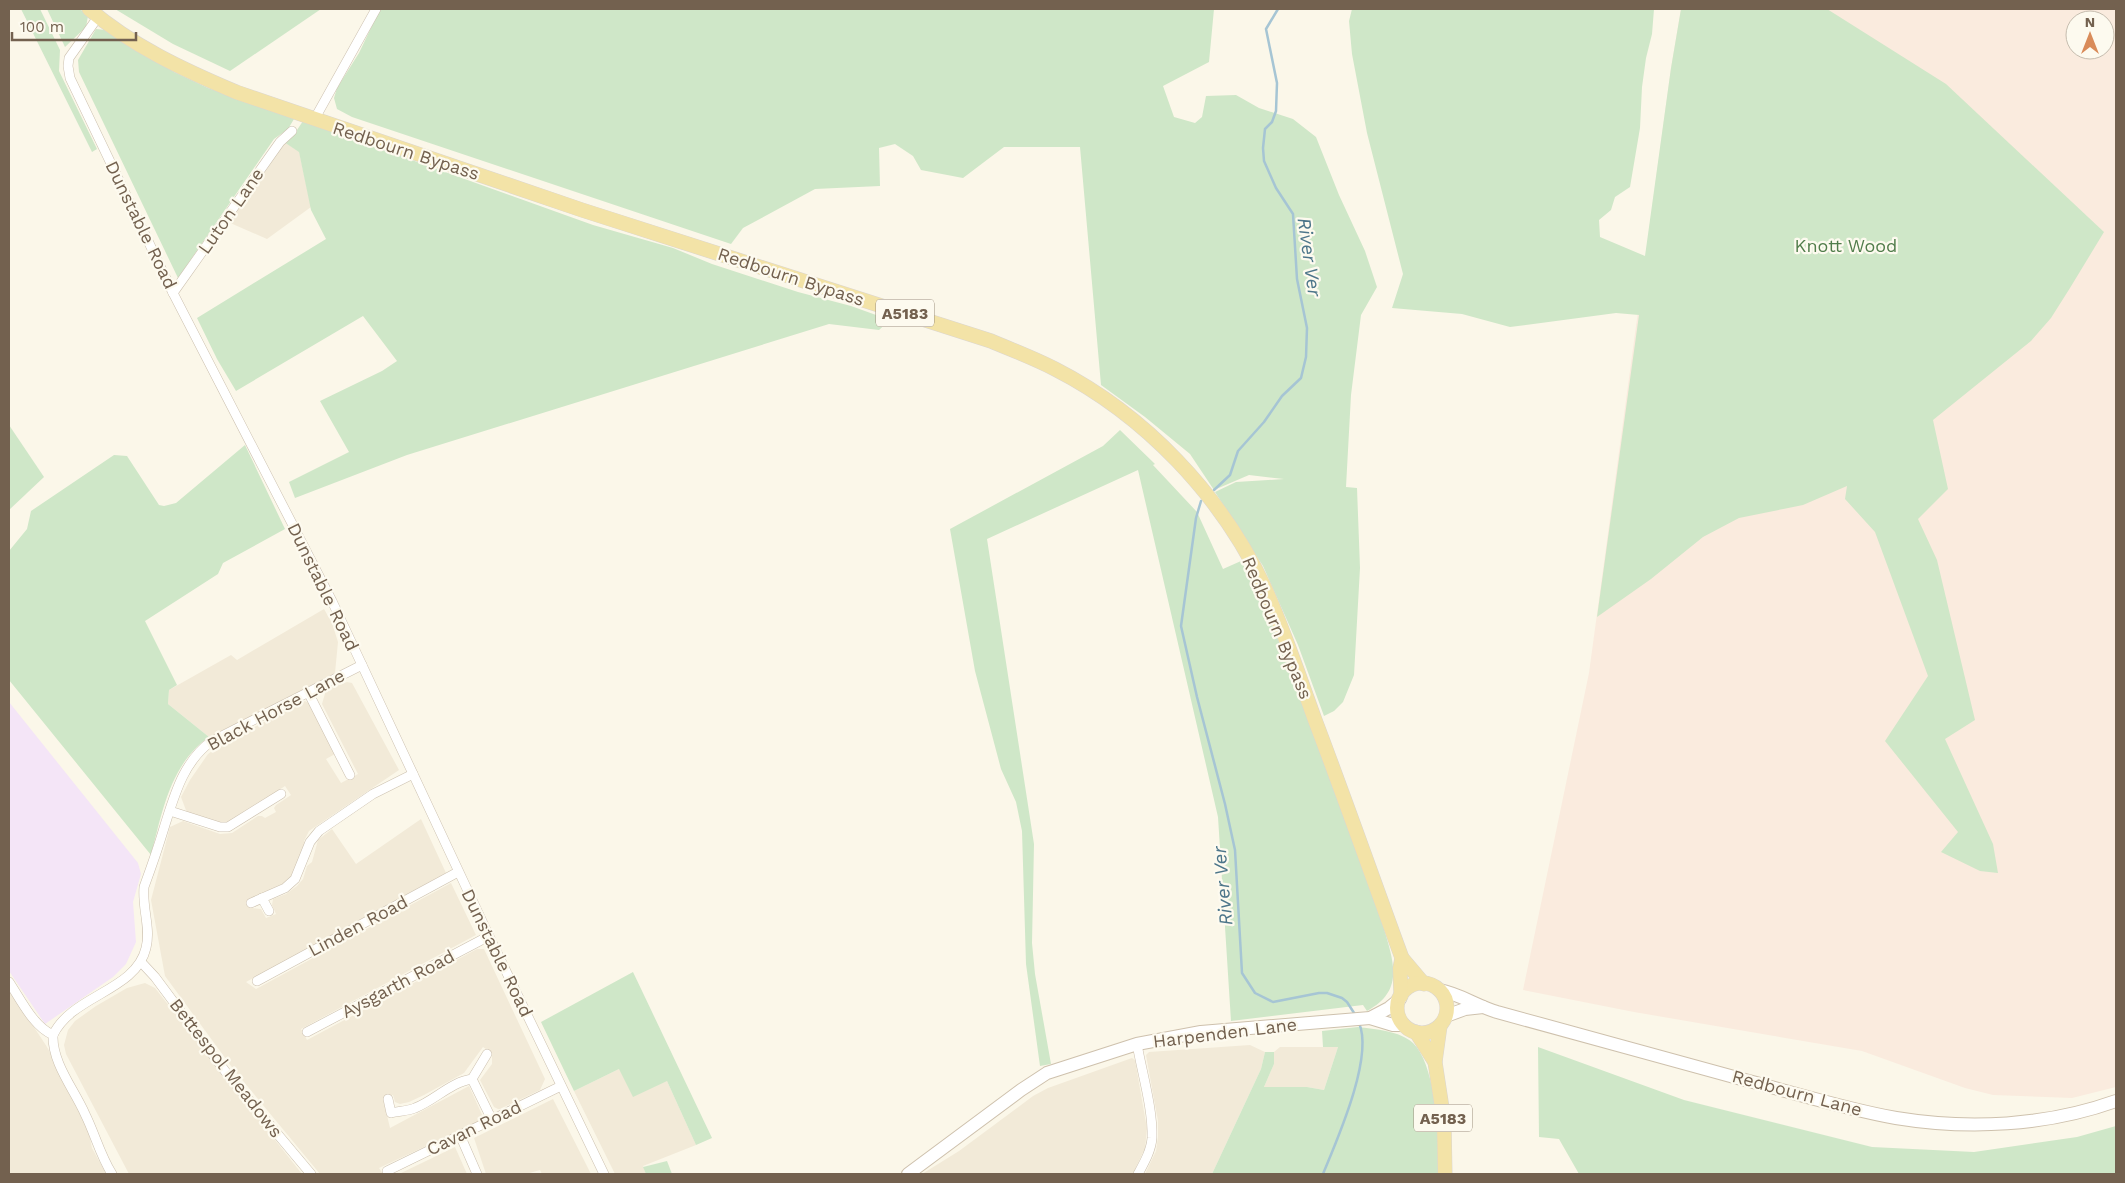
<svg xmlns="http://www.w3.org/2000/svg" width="2125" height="1183" font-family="'Work Sans',sans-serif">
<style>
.residential{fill:#f2ead8}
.commercial{fill:#faebde;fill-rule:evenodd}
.education{fill:#f4e5f7}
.green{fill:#cfe7c8}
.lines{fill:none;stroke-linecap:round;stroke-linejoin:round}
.stream{stroke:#a6c5d4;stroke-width:2.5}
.street-casing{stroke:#ccc0af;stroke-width:10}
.secondary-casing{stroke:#cec1ad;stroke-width:14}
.primary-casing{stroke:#dbd6d1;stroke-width:15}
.street{stroke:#fff;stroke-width:9}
.secondary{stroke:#fff;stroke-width:12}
.primary{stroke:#f3e3a7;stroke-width:14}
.labels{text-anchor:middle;stroke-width:4.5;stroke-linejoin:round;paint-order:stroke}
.shield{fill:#fdfaef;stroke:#9c8f7f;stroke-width:1}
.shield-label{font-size:16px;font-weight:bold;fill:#73614f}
.street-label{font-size:18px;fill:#73614f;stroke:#fdfaef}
.park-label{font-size:18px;fill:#517d4b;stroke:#fdfaef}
.water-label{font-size:19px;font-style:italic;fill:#4d768a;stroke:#fdfaef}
</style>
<rect width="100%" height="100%" fill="#fbf7e9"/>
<g class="residential">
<path d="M 284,142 L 299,151 L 311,207 L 267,239 L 228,222 Z"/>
<path d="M 324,609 L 332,623 L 338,642 L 335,673 L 209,737 L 168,704 L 169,690 L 231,655 L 237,660 Z"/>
<path d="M 347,682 L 352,683 L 399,770 L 309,831 L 304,841 L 306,844 L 293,875 L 284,883 L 248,901 L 252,908 L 261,909 L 266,918 L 276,914 L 272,905 L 273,899 L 286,894 L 297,886 L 303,879 L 307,866 L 312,862 L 318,840 L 332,829 L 356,864 L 421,819 L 446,873 L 246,982 L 256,989 L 451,883 L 476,935 L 301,1029 L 307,1040 L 477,949 L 484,949 L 545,1079 L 540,1090 L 500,1109 L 498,1109 L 494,1107 L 480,1080 L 492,1064 L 492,1053 L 483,1047 L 464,1073 L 424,1095 L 409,1102 L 400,1104 L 395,1102 L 393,1095 L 383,1098 L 390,1128 L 469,1086 L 484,1119 L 379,1168 L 383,1174 L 320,1174 L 234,1070 L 165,976 L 151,900 L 170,827 L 183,821 L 220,834 L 232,833 L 258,816 L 262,816 L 265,818 L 276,812 L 274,808 L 276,805 L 291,795 L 285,786 L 231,822 L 222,824 L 187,813 L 181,797 L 190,780 L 208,754 L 227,741 L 305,701 L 312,705 L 335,754 L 326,759 L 341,783 L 358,774 L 322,704 L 326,690 Z"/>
<path d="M 145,983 L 155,988 L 302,1174 L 129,1174 L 66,1054 L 64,1045 L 68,1030 L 75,1021 L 96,1006 L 127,988 Z"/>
<path d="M 9,989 L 47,1047 L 76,1102 L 87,1124 L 92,1148 L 106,1174 L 9,1174 Z"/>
<path d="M 1250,1045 L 1265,1052 L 1261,1069 L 1212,1174 L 1145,1174 L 1156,1151 L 1158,1137 L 1158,1121 L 1146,1055 L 1149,1052 Z"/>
<path d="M 1280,1047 L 1338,1047 L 1324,1090 L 1307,1087 L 1264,1087 L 1274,1064 L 1274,1052 Z"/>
<path d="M 1132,1058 L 1135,1060 L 1147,1129 L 1145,1148 L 1133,1174 L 922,1174 L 959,1151 L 1033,1096 L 1048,1088 Z"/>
<path d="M 619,1069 L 667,1081 L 696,1145 L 643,1166 L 646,1174 L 615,1174 L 574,1091 Z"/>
<path d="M 553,1099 L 591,1174 L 542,1174 L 540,1170 L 526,1174 L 486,1174 L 474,1138 Z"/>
<path d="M 455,1147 L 467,1174 L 399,1174 Z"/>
</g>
<path class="commercial" d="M 1681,9 L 2116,9 L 2116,1087 L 2072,1098 L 1993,1095 L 1965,1088 L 1862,1051 L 1634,1012 L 1523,990 L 1589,673 L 1671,68 ZM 2075,20 L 2105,20 L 2105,50 L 2075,50 Z"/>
<path class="education" d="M 9,702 L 138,863 L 141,874 L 133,902 L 136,942 L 126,964 L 113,977 L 45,1024 L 9,971 Z"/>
<g class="green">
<path d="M 21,9 L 40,9 L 60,50 L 59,71 L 97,149 L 92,152 Z"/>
<path d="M 47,9 L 80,9 L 88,16 L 86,27 L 65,47 Z"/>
<path d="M 115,9 L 321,9 L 230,71 L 173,44 Z"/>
<path d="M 380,9 L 1214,9 L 1209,62 L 1163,86 L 1174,117 L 1195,123 L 1202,117 L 1206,96 L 1236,95 L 1259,108 L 1293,119 L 1316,137 L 1339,195 L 1365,251 L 1377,287 L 1361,315 L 1351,395 L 1346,487 L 1357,488 L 1360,568 L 1354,675 L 1343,702 L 1334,711 L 1324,716 L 1298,645 L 1263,566 L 1215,492 L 1236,482 L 1284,479 L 1249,475 L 1214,490 L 1190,454 L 1145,417 L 1101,385 L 1080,147 L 1004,147 L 963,178 L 921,170 L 913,156 L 895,144 L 879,148 L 880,186 L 815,189 L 743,228 L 731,244 L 352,117 L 337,109 L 334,98 L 337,88 L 359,53 Z"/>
<path d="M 1352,9 L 1654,9 L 1652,34 L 1646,58 L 1642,87 L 1640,128 L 1630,187 L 1615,197 L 1611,210 L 1599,220 L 1600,237 L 1645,256 L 1671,68 L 1681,9 L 1827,9 L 1946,84 L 2104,232 L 2070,288 L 2051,318 L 2031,341 L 1933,420 L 1948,489 L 1918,519 L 1937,560 L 1975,720 L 1945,739 L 1993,844 L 1998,873 L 1980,871 L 1941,852 L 1958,832 L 1885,741 L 1928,676 L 1875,532 L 1845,499 L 1847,486 L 1803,505 L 1739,518 L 1703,537 L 1651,579 L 1597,617 L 1639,315 L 1616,313 L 1510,327 L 1462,314 L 1392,308 L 1403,274 L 1367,133 L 1352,54 L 1349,21 Z"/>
<path d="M 96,29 L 106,30 L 174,72 L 208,88 L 294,119 L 288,129 L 274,139 L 178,278 L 79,72 L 78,60 Z"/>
<path d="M 303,121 L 593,225 L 673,248 L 712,264 L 798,292 L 851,306 L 890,320 L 879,330 L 829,324 L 407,455 L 295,498 L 289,482 L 349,452 L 320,401 L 382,371 L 397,361 L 363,316 L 236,391 L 217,359 L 197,318 L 326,239 L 311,210 L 299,152 L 284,142 L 295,133 Z"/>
<path d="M 9,425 L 44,477 L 9,510 Z"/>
<path d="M 1120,430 L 1155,464 L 1153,465 L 1197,512 L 1223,569 L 1241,561 L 1258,592 L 1300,692 L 1384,929 C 1394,963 1404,991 1367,1011 L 1363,1005 L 1231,1021 L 1218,817 L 1138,470 L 987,539 L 1034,844 L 1032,943 L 1035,974 L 1051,1064 L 1040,1066 L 1026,964 L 1022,831 L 1016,802 L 1001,769 L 975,671 L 950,529 L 1103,446 Z"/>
<path d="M 245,445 L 285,529 L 223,563 L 218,574 L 145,621 L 177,685 L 169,690 L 168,704 L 209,737 C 170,764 162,813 151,855 L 9,680 L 9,551 L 27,529 L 31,511 L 114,455 L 127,456 L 159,505 L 164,506 L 176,503 Z"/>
<path d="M 633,972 L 712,1138 L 696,1145 L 667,1081 L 633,1097 L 619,1069 L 574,1091 L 541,1022 Z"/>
<path d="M 1358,1027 C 1375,1029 1400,1031 1413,1043 C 1437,1066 1439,1142 1438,1174 L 1212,1174 L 1261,1069 L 1265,1052 L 1274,1052 L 1274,1064 L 1264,1087 L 1307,1087 L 1324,1090 L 1338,1047 L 1323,1047 L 1322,1031 Z"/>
<path d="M 1538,1047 L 1684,1100 L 1872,1147 L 1974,1152 L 2077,1137 L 2116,1126 L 2116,1174 L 1579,1174 L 1559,1139 L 1539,1137 Z"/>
<path d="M 667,1161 L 672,1174 L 646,1174 L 643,1167 Z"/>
</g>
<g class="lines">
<g class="stream">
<path d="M 1214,490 L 1230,475 L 1238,451 L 1264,422 L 1282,396 L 1301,378 L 1306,357 L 1307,328 L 1297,279 L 1293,214 L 1276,188 L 1264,161 L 1263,148 L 1265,129 L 1272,122 L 1276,111 L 1277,83 L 1266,29 L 1278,9"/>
<path d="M 1201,501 L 1196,518 L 1181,626 L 1197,697 L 1225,804 L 1235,850 L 1242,973 L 1255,993 L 1273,1002 L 1319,993 L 1327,993 L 1342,998 L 1347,1002 L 1356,1016"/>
<path d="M 1323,1174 C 1337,1140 1374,1057 1359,1023"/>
</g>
<defs>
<g id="street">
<path d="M 98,17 L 69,58 L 68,66 L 70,78 L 173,293 L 332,601 L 489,936 L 604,1174"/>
<path d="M 314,120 L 376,9"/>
<path d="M 173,293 L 280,142 L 292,131"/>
<path d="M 308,692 L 350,775"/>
<path d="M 170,811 L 220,827 L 228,827 L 281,794"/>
<path d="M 262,898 L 269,911"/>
<path d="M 251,903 L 285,888 L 295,879 L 310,842 L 319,831 L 373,794 L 413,774"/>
<path d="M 141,962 L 155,977 L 228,1075 L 311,1174"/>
<path d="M 257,981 L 458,872"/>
<path d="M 9,982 C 21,1000 33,1026 53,1035 C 52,1063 74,1089 85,1114 C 95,1134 100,1155 112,1174"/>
<path d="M 307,1032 L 489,936"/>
<path d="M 53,1035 C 72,995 136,991 146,948 C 151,928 142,908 144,887 C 151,868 158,848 164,828 C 174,797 183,761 212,741 L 362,665"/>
<path d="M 1137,1044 C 1142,1073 1153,1109 1152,1138 C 1151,1151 1144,1163 1138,1174"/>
<path d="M 472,1079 L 487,1054"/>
<path d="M 388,1099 L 391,1113 C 399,1111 408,1111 415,1108 C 435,1100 451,1082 472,1079 L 492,1120"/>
<path d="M 460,1135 L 477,1174"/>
<path d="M 387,1171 L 561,1086"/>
</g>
<g id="secondary">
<path d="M 1439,990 C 1460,994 1477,1006 1497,1012 C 1580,1034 1662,1058 1745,1080 C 1795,1093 1845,1109 1896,1118 C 1969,1130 2046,1126 2116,1101"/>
<path d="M 1446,1016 L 1465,1009 L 1483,1007"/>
<path d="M 1370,1018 L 1393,1025 L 1404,1025"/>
<path d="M 908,1174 L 1021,1090 L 1047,1073 L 1137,1044 L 1201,1032 L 1370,1018 L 1389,1008 L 1400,999"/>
</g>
<g id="primary">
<path d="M 89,9 C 132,46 184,70 236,92 L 582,210 L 991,341 C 1012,350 1034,358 1055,369 C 1145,415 1221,495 1264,586 C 1284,630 1299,676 1315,720 C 1345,799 1373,879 1402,958 L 1424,984"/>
<circle cx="1422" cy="1008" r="25"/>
<path d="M 1401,996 L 1400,968 L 1402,958"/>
<path d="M 1440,1026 L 1435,1062 L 1444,1121 L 1445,1174"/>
<path d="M 1416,1032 L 1435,1062"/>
</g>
</defs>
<use href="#street" class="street-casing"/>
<use href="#secondary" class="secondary-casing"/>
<use href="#primary" class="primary-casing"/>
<use href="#street" class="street"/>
<use href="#secondary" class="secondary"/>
<use href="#primary" class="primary"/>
</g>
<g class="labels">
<g class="shield">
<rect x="876" y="299.5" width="58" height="27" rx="4"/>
<rect x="1414" y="1104.5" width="58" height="27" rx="4"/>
</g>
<g class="shield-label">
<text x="905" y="319">A5183</text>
<text x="1443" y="1124">A5183</text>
</g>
<g class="street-label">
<text transform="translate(406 151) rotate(18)" y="6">Redbourn Bypass</text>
<text transform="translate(231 211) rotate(-55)" y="6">Luton Lane</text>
<text transform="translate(141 225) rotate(64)" y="6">Dunstable Road</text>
<text transform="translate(791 277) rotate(18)" y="6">Redbourn Bypass</text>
<text transform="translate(323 587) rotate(64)" y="6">Dunstable Road</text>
<text transform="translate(1277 628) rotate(67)" y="6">Redbourn Bypass</text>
<text transform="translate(276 710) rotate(-28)" y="6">Black Horse Lane</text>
<text transform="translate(358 926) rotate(-28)" y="6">Linden Road</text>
<text transform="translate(497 953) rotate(64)" y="6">Dunstable Road</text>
<text transform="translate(398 984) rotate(-28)" y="6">Aysgarth Road</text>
<text transform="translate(1225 1033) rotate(-7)" y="6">Harpenden Lane</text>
<text transform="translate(226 1068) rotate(52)" y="6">Bettespol Meadows</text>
<text transform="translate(1797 1093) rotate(15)" y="6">Redbourn Lane</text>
<text transform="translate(474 1128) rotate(-26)" y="6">Cavan Road</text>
</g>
<g class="park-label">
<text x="1846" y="252">Knott Wood</text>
</g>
<g class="water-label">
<text transform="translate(1310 257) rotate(82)" y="7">River Ver</text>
<text transform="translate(1222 886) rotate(-95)" y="7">River Ver</text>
</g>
</g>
<rect width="2125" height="1183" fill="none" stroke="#73614f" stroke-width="20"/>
<g transform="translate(2090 35)"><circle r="24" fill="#fdfaef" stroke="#c6bdaf"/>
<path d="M0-4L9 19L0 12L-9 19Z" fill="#d98b59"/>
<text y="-8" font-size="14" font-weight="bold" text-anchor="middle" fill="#73614f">N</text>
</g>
<path d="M12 32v8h124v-8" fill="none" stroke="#73614f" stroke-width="2.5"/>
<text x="20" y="32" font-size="15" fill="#73614f" stroke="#fdfaef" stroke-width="4" paint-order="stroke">100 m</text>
</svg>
